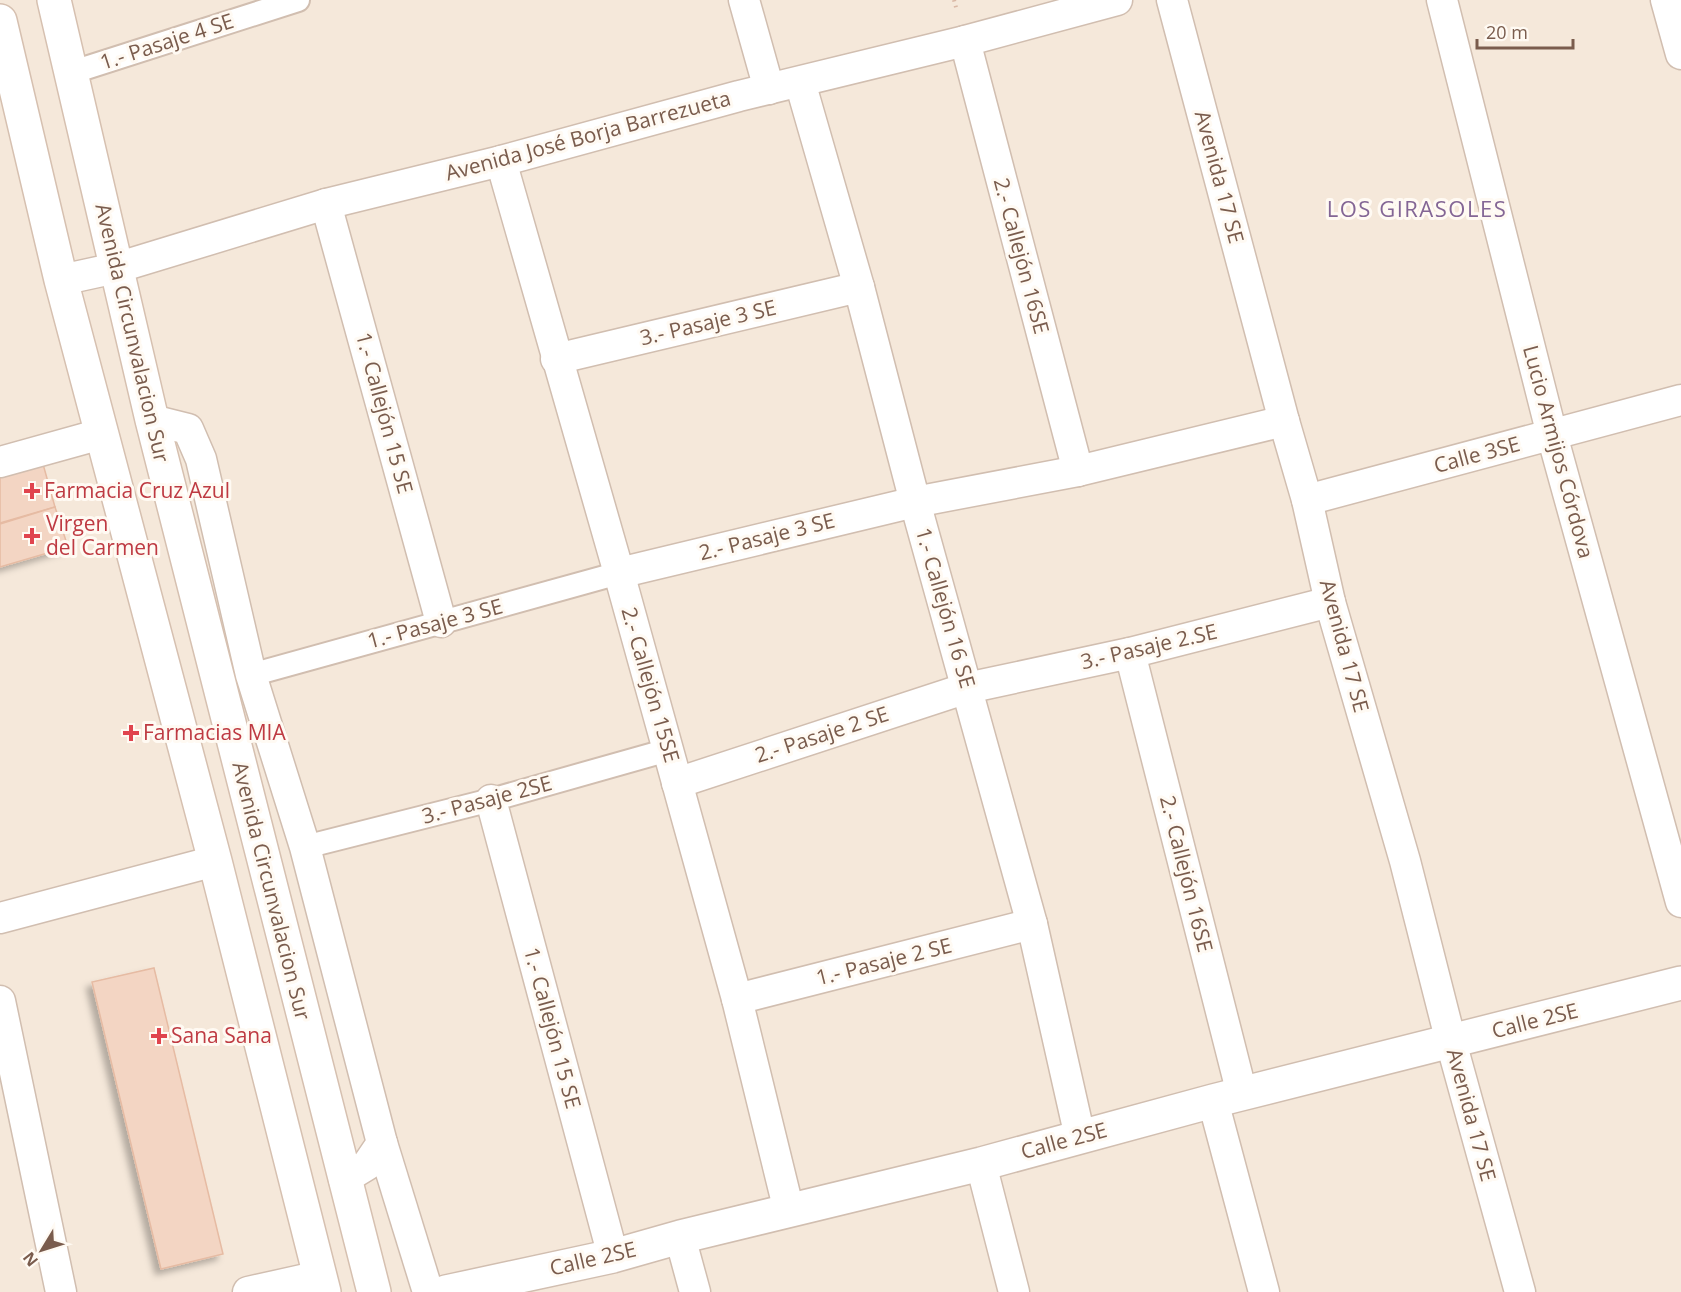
<svg xmlns="http://www.w3.org/2000/svg" width="1681" height="1292" font-family="'Open Sans',sans-serif">
<style>
.residential{fill:#f5e8da}
.building{fill:#f3d5c3;stroke:#e6bba3;stroke-width:1.5;filter:url(#shadow)}
.lines{fill:none;stroke-linecap:round;stroke-linejoin:round}
.pedestrian-casing{stroke:#d1beb0;stroke-width:26}
.minor-casing{stroke:#d1beb0;stroke-width:33}
.tertiary-casing{stroke:#d1beb0;stroke-width:36}
.secondary-casing{stroke:#d6c0b0;stroke-width:36}
.path{stroke:#d9b8a5;stroke-width:4;stroke-dasharray:1.5 4.5;stroke-linecap:butt}
.pedestrian{stroke:#fff;stroke-width:22}
.minor{stroke:#fff;stroke-width:30}
.tertiary{stroke:#fff;stroke-width:33}
.secondary{stroke:#fff;stroke-width:33}
.health-dot{fill:#e0444e;stroke:#fffaf3;stroke-width:2}
.labels{text-anchor:middle;stroke-width:6;stroke-linejoin:round;paint-order:stroke}
.street-label{font-size:21px;fill:#7a5c4d;stroke:#fffaf3}
.health-label{font-size:21px;fill:#be3a42;stroke:#fffaf3;text-anchor:start}
.neighbourhood-label{font-size:22px;letter-spacing:1.5px;fill:#846695;stroke:#fffaf3}
</style>
<defs>
<filter id="shadow"><feDropShadow dx="-5.5" dy="5.5" stdDeviation="3" flood-color="#0004"/></filter>
</defs>
<rect width="100%" height="100%" fill="#fdf6ec"/>
<rect class="residential" x="0" y="0" width="1681" height="1292"/>
<g class="building">
<path d="M 43,464 L 55,507 L 0,523 L 0,476 Z"/>
<path d="M 55,507 L 68,547 L 0,567 L 0,524 Z"/>
<path d="M 154,968 L 223,1254 L 161,1269 L 92,982 Z"/>
</g>
<g class="lines">
<defs>
<g id="pedestrian">
<path d="M 70,73 L 298,0"/>
<path d="M 251,675 L 619,573"/>
<path d="M 305,847 L 491,800 L 668,750"/>
</g>
<g id="minor">
<path d="M 744,0 L 769,89"/>
<path d="M 1172,0 L 1284,421 L 1307,500 L 1330,602 L 1405,861 L 1451,1042 L 1520,1292"/>
<path d="M 1442,0 L 1552,435 L 1681,902"/>
<path d="M 1666,0 L 1681,54"/>
<path d="M 965,41 L 1078,471"/>
<path d="M 800,82 L 859,287 L 915,502 L 1032,924 L 1080,1137"/>
<path d="M 501,161 L 619,573 L 737,999 L 789,1211"/>
<path d="M 326,204 L 441,622"/>
<path d="M 61,280 L 116,268 L 326,204 L 501,161 L 739,96 L 965,41 L 1117,0"/>
<path d="M 556,359 L 859,287"/>
<path d="M 152,420 L 188,429 L 201,459 L 251,675 L 305,847 L 382,1143 L 367,1165 L 344,1179"/>
<path d="M 0,462 L 101,434"/>
<path d="M 1307,500 L 1681,400"/>
<path d="M 619,573 L 915,502 L 1078,471 L 1284,421"/>
<path d="M 1130,653 L 1242,1094"/>
<path d="M 677,783 L 967,688 L 1130,653 L 1330,602"/>
<path d="M 491,800 L 613,1256"/>
<path d="M 0,918 L 215,861"/>
<path d="M 737,999 L 1032,924"/>
<path d="M 0,1001 L 61,1292"/>
<path d="M 1213,1101 L 1264,1292"/>
<path d="M 382,1143 L 428,1292"/>
<path d="M 981,1164 L 1014,1292"/>
<path d="M 680,1237 L 695,1292"/>
<path d="M 248,1292 L 320,1276"/>
</g>
<path id="tertiary" d="M 446,1292 L 613,1256 L 680,1237 L 981,1164 L 1213,1101 L 1681,983"/>
<g id="secondary">
<path d="M 54,0 L 152,420 L 374,1292"/>
<path d="M 0,21 L 61,280 L 215,861 L 324,1292"/>
</g>
</defs>
<use href="#pedestrian" class="pedestrian-casing"/>
<use href="#minor" class="minor-casing"/>
<use href="#tertiary" class="tertiary-casing"/>
<use href="#secondary" class="secondary-casing"/>
<path class="path" d="M 954,0 L 957,11"/>
<use href="#pedestrian" class="pedestrian"/>
<use href="#minor" class="minor"/>
<use href="#tertiary" class="tertiary"/>
<use href="#secondary" class="secondary"/>
</g>
<g class="health-dot">
<path d="M29 482h6v6h6v6h-6v6h-6v-6h-6v-6h6z"/>
<path d="M29 527h6v6h6v6h-6v6h-6v-6h-6v-6h6z"/>
<path d="M128 724h6v6h6v6h-6v6h-6v-6h-6v-6h6z"/>
<path d="M156 1027h6v6h6v6h-6v6h-6v-6h-6v-6h6z"/>
</g>
<g class="labels">
<g class="street-label">
<text transform="translate(167 42) rotate(-18)" y="7">1.- Pasaje 4 SE</text>
<text transform="translate(588 136) rotate(-15)" y="7">Avenida José Borja Barrezueta</text>
<text transform="translate(1219 177) rotate(75)" y="7">Avenida 17 SE</text>
<text transform="translate(1021 256) rotate(75)" y="7">2.- Callejón 16SE</text>
<text transform="translate(708 323) rotate(-13)" y="7">3.- Pasaje 3 SE</text>
<text transform="translate(132 333) rotate(77)" y="7">Avenida Circunvalacion Sur</text>
<text transform="translate(384 413) rotate(75)" y="7">1.- Callejón 15 SE</text>
<text transform="translate(1558 452) rotate(75)" y="7">Lucio Armijos Córdova</text>
<text transform="translate(1477 455) rotate(-15)" y="7">Calle 3SE</text>
<text transform="translate(767 537) rotate(-14)" y="7">2.- Pasaje 3 SE</text>
<text transform="translate(945 608) rotate(74)" y="7">1.- Callejón 16 SE</text>
<text transform="translate(435 624) rotate(-15)" y="7">1.- Pasaje 3 SE</text>
<text transform="translate(1344 646) rotate(75)" y="7">Avenida 17 SE</text>
<text transform="translate(1149 647) rotate(-13)" y="7">3.- Pasaje 2.SE</text>
<text transform="translate(650 685) rotate(74)" y="7">2.- Callejón 15SE</text>
<text transform="translate(822 735) rotate(-18)" y="7">2.- Pasaje 2 SE</text>
<text transform="translate(487 800) rotate(-15)" y="7">3.- Pasaje 2SE</text>
<text transform="translate(1186 874) rotate(76)" y="7">2.- Callejón 16SE</text>
<text transform="translate(271 891) rotate(76)" y="7">Avenida Circunvalacion Sur</text>
<text transform="translate(884 962) rotate(-14)" y="7">1.- Pasaje 2 SE</text>
<text transform="translate(1535 1021) rotate(-14)" y="7">Calle 2SE</text>
<text transform="translate(552 1028) rotate(75)" y="7">1.- Callejón 15 SE</text>
<text transform="translate(1471 1115) rotate(75)" y="7">Avenida 17 SE</text>
<text transform="translate(1064 1141) rotate(-15)" y="7">Calle 2SE</text>
<text transform="translate(593 1259) rotate(-13)" y="7">Calle 2SE</text>
</g>
<g class="health-label">
<text x="44" y="498">Farmacia Cruz Azul</text>
<text x="46" y="531">Virgen<tspan x="46" dy="24">del Carmen</tspan></text>
<text x="143" y="740">Farmacias MIA</text>
<text x="171" y="1043">Sana Sana</text>
</g>
<g class="neighbourhood-label">
<text x="1417" y="217">LOS GIRASOLES</text>
</g>
</g>
<g transform="translate(42 1250) rotate(232)" stroke="#fffaf3" stroke-width="4.5" paint-order="stroke">
<path d="M0-4.5L10 22L0 15L-10 22Z" fill="#7a5c4d"/>
<text y="-9" font-size="16" font-weight="bold" text-anchor="middle" fill="#7a5c4d">N</text>
</g>
<path d="M1477 39v9h96v-9" fill="none" stroke="#7a5c4d" stroke-width="3"/>
<text x="1486" y="39" font-size="18" fill="#7a5c4d" stroke="#fffaf3" stroke-width="4.5" paint-order="stroke">20 m</text>
</svg>
